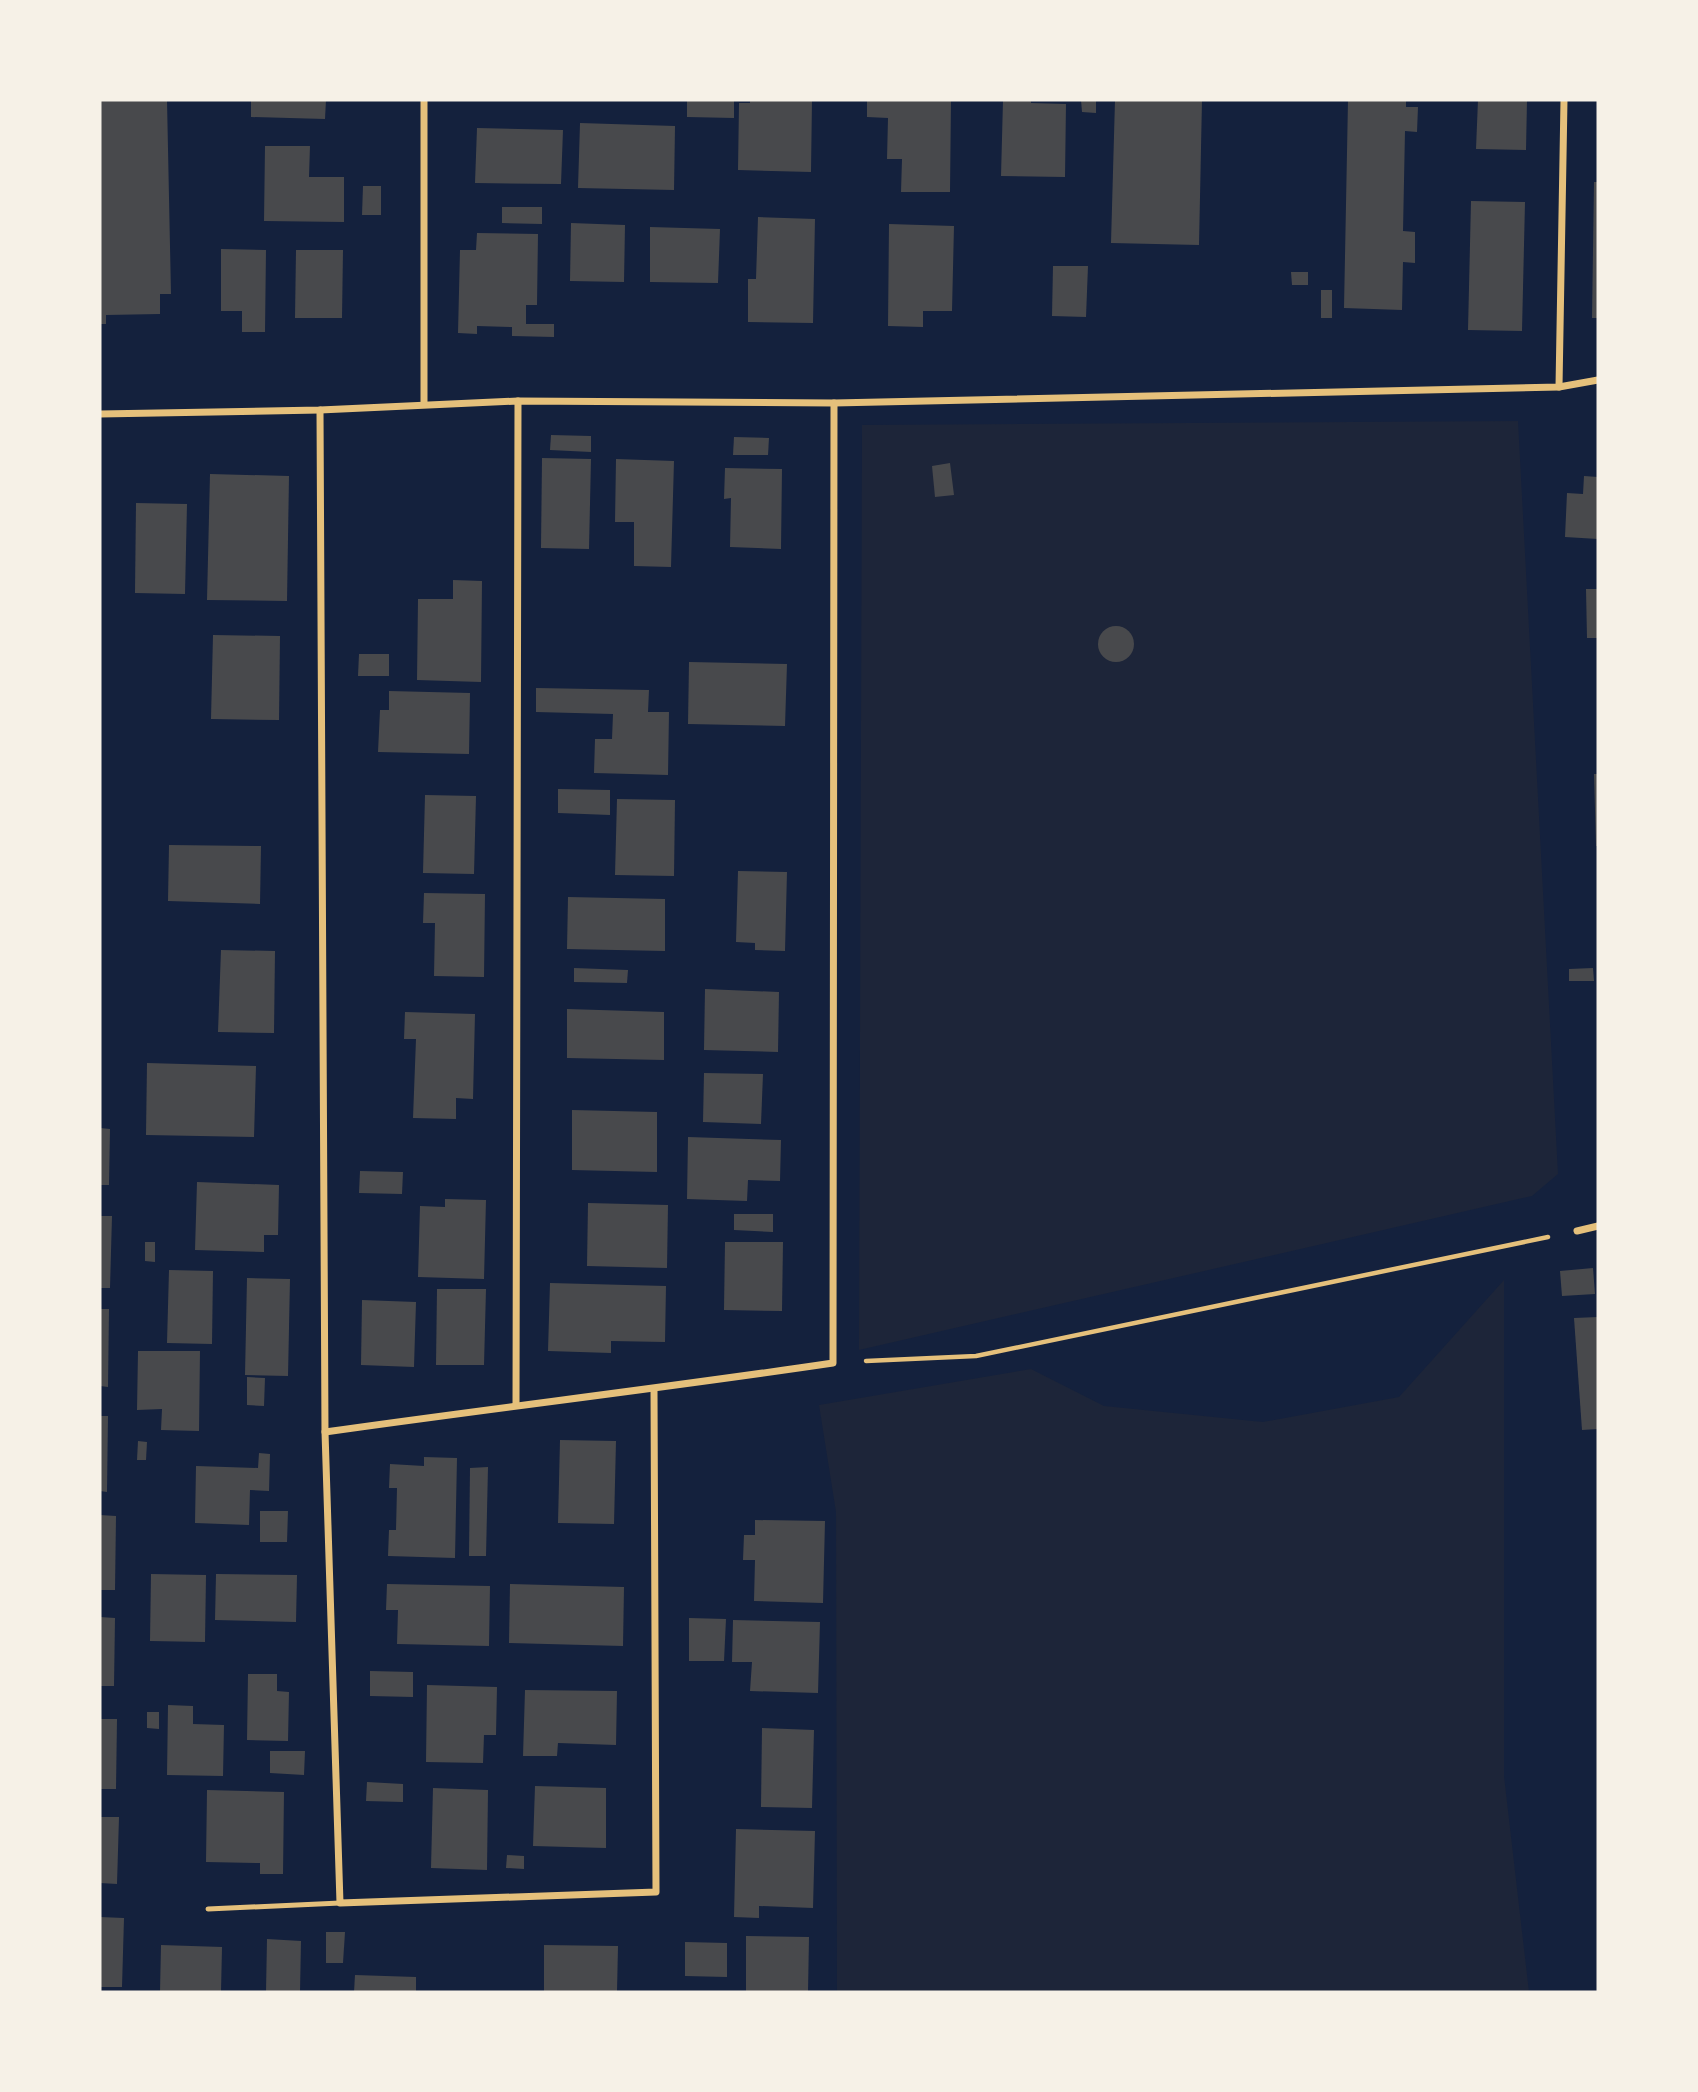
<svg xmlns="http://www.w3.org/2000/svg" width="1698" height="2092" font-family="Helvetica,sans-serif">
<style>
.green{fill:#1d2539}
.building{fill:#48494c}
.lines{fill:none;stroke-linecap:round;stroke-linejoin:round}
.path{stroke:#e5c07b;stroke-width:4.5}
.service{stroke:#e5c07b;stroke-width:5}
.minor{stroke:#e5c07b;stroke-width:7}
</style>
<rect width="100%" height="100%" fill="#14213d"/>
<g class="green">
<path d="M 1518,421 L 1558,1174 L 1532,1196 L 859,1350 L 862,425 Z"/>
<path d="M 1504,1280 L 1504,1776 L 1529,1992 L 837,1992 L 836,1512 L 819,1405 L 1031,1369 L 1104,1406 L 1263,1422 L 1399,1397 Z"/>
</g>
<g class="building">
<path d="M 100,100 L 167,100 L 171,294 L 160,294 L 160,314 L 106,315 L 106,324 L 100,324 Z"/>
<path d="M 251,100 L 326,100 L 325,119 L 251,117 Z"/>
<path d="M 687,100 L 734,100 L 734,118 L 687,117 Z"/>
<path d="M 750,100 L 812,100 L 811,172 L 738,170 L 739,103 L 750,103 Z"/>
<path d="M 867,100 L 951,100 L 950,192 L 901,192 L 902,159 L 887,159 L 888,118 L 867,117 Z"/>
<path d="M 1003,100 L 1031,100 L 1031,103 L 1066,104 L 1065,177 L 1001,176 Z"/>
<path d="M 1081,100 L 1096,100 L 1096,113 L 1082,112 Z"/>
<path d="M 1115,100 L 1202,100 L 1199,245 L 1111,243 Z"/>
<path d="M 1348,100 L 1406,100 L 1406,107 L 1418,107 L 1417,132 L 1405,131 L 1403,231 L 1415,232 L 1415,263 L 1403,262 L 1402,310 L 1344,308 Z"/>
<path d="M 1478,100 L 1527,100 L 1526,150 L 1476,149 Z"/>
<path d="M 580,123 L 675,126 L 674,190 L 578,188 Z"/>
<path d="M 477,128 L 563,130 L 561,184 L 475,183 Z"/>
<path d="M 265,146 L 310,146 L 309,177 L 344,177 L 344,222 L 264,221 Z"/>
<path d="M 1594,182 L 1598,182 L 1598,318 L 1592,318 Z"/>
<path d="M 363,186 L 381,186 L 381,215 L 362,215 Z"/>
<path d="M 1471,201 L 1525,202 L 1522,331 L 1468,330 Z"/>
<path d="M 502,207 L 542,207 L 542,224 L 502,223 Z"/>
<path d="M 758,217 L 815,219 L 813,323 L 748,322 L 748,279 L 756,279 Z"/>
<path d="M 571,223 L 625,225 L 624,282 L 570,281 Z"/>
<path d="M 889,224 L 954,226 L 952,311 L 923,311 L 923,327 L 888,326 Z"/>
<path d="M 650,227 L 720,229 L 718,283 L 650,282 Z"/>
<path d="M 477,233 L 538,234 L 537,305 L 526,305 L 526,324 L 554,324 L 554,337 L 512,336 L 512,327 L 477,326 L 477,334 L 458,333 L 460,250 L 476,250 Z"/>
<path d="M 221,249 L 266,250 L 265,332 L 242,332 L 242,311 L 221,311 Z"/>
<path d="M 296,250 L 343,250 L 342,318 L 295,318 Z"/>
<path d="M 1053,266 L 1088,266 L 1086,317 L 1052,316 Z"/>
<path d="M 1291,272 L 1308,272 L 1308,285 L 1292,285 Z"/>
<rect x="1321" y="290" width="11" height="28"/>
<path d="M 551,435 L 591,436 L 591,452 L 550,450 Z"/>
<path d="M 734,437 L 769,438 L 768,455 L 733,455 Z"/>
<path d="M 542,458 L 591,459 L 589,549 L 541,548 Z"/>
<path d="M 616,459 L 674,461 L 671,567 L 634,566 L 634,522 L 615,522 Z"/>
<path d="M 950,463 L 954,495 L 935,497 L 932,466 Z"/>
<path d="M 725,468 L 782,469 L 781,549 L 730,547 L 731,498 L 724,499 Z"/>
<path d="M 210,474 L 289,476 L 287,601 L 207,600 Z"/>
<path d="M 1584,476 L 1598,477 L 1598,539 L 1565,537 L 1567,493 L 1583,494 Z"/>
<path d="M 136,503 L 187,504 L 185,594 L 135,593 Z"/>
<path d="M 453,580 L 482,581 L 481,682 L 417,680 L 418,599 L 453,599 Z"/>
<path d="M 1586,589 L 1598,589 L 1598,638 L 1587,638 Z"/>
<circle cx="1116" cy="644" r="18"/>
<path d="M 213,635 L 280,636 L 279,720 L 211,719 Z"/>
<path d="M 359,654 L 389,654 L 389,676 L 358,676 Z"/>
<path d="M 689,662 L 787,664 L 785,726 L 688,724 Z"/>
<path d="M 536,688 L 649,690 L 648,712 L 669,712 L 668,775 L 594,773 L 595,739 L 612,739 L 613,714 L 536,712 Z"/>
<path d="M 389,691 L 470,693 L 469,754 L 378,752 L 380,710 L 389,710 Z"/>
<path d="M 1594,774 L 1598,774 L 1598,846 L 1596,846 Z"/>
<path d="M 558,789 L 610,790 L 610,815 L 558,813 Z"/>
<path d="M 425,795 L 476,796 L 474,874 L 423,873 Z"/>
<path d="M 617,799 L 675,800 L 674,876 L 615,875 Z"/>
<path d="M 169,845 L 261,846 L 260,904 L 168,901 Z"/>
<path d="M 738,871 L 787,872 L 785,951 L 755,950 L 755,943 L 736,942 Z"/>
<path d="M 424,893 L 485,894 L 484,977 L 434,976 L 435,923 L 423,923 Z"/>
<path d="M 568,897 L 665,899 L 665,951 L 567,949 Z"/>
<path d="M 221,950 L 275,951 L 274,1033 L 218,1032 Z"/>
<path d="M 574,968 L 628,970 L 627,983 L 574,982 Z"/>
<path d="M 1593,968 L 1594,981 L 1569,981 L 1569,969 Z"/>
<path d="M 705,989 L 779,992 L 778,1052 L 704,1050 Z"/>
<path d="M 567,1009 L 664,1012 L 664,1060 L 567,1058 Z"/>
<path d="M 405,1012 L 475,1014 L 473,1099 L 456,1098 L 456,1119 L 413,1118 L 416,1039 L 404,1039 Z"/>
<path d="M 147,1063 L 256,1066 L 254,1137 L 146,1135 Z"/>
<path d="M 704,1073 L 763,1074 L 761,1124 L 703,1122 Z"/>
<path d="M 572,1110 L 657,1112 L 657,1172 L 572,1170 Z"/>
<path d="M 100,1128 L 110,1129 L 109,1185 L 100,1185 Z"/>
<path d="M 688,1137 L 781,1140 L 780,1181 L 748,1180 L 747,1201 L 687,1199 Z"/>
<path d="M 360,1171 L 403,1172 L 402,1194 L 359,1193 Z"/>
<path d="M 197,1182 L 279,1185 L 278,1235 L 264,1235 L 264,1252 L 195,1250 Z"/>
<path d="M 445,1199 L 486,1200 L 484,1279 L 418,1277 L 420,1206 L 445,1207 Z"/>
<path d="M 588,1203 L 668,1205 L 667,1268 L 587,1266 Z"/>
<path d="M 734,1214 L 773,1214 L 773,1232 L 734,1230 Z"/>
<path d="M 100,1216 L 112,1216 L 110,1288 L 100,1288 Z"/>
<path d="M 145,1242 L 155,1242 L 155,1262 L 145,1261 Z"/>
<path d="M 725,1242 L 783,1242 L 782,1311 L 724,1310 Z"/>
<path d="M 1593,1268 L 1595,1294 L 1562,1296 L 1560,1271 Z"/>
<path d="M 169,1270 L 213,1271 L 212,1344 L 167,1343 Z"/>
<path d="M 247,1278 L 290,1279 L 288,1376 L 245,1375 Z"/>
<path d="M 550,1283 L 666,1286 L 665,1342 L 611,1341 L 611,1353 L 548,1351 Z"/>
<path d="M 437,1289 L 486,1289 L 484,1365 L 436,1365 Z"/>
<path d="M 362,1300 L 416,1302 L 414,1367 L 361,1365 Z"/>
<path d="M 100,1309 L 109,1309 L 108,1387 L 100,1386 Z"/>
<path d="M 1598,1317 L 1598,1429 L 1582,1430 L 1574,1318 Z"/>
<path d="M 138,1351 L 200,1351 L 199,1431 L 161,1430 L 162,1409 L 137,1410 Z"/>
<path d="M 247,1377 L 265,1378 L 264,1406 L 247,1405 Z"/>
<path d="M 100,1416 L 108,1416 L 107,1492 L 100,1491 Z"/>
<path d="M 560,1440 L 616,1441 L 614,1524 L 558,1523 Z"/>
<path d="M 138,1441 L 147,1442 L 146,1460 L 137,1460 Z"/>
<path d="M 259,1453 L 270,1454 L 269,1491 L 250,1490 L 249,1525 L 195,1523 L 196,1466 L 258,1468 Z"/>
<path d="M 424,1457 L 457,1458 L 455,1558 L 388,1556 L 389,1530 L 396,1530 L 397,1488 L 389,1488 L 390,1464 L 424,1466 Z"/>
<path d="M 488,1467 L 486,1556 L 469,1556 L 470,1468 Z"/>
<path d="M 260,1511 L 288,1511 L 287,1542 L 260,1542 Z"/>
<path d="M 100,1515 L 116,1516 L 115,1590 L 100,1590 Z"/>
<path d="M 755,1520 L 825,1521 L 823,1603 L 754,1601 L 755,1560 L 743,1560 L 744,1535 L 755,1535 Z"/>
<path d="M 151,1574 L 206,1575 L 205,1642 L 150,1641 Z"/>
<path d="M 216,1574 L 297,1575 L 296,1622 L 215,1620 Z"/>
<path d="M 387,1584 L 490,1586 L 489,1646 L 397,1644 L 398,1610 L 386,1610 Z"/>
<path d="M 510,1584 L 624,1587 L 623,1646 L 509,1643 Z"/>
<path d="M 100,1617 L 115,1618 L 114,1686 L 100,1686 Z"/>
<path d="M 689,1618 L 726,1619 L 724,1661 L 689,1661 Z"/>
<path d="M 733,1620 L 820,1622 L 818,1693 L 750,1691 L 752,1662 L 732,1662 Z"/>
<path d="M 370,1671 L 413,1672 L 413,1697 L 370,1696 Z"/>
<path d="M 248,1674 L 277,1674 L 277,1691 L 289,1692 L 288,1741 L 247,1740 Z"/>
<path d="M 427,1685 L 497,1687 L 496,1735 L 484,1735 L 483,1763 L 426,1762 Z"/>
<path d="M 525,1690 L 617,1691 L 616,1745 L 558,1743 L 557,1756 L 523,1756 Z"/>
<path d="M 168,1705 L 193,1706 L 193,1724 L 224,1725 L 223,1776 L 167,1775 Z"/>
<path d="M 147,1712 L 159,1712 L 159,1729 L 147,1728 Z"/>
<path d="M 100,1719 L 117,1719 L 116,1789 L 100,1789 Z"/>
<path d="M 762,1728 L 814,1730 L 812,1808 L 761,1807 Z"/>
<path d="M 270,1751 L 305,1751 L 304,1775 L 270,1773 Z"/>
<path d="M 367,1782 L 403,1784 L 403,1802 L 366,1801 Z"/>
<path d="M 535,1786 L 606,1788 L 606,1848 L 533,1846 Z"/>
<path d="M 433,1788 L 488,1790 L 487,1870 L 431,1868 Z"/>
<path d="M 207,1790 L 284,1792 L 283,1874 L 260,1874 L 260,1863 L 206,1862 Z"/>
<path d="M 100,1817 L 119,1817 L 117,1884 L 100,1883 Z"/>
<path d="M 736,1829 L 815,1831 L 813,1908 L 759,1906 L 759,1918 L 734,1917 Z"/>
<path d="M 507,1855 L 524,1856 L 524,1869 L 506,1868 Z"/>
<path d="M 100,1917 L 124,1918 L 122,1987 L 100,1987 Z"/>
<path d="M 326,1932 L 345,1932 L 343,1963 L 326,1963 Z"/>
<path d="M 746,1936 L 809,1937 L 808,1992 L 746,1992 Z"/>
<path d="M 267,1939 L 301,1941 L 300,1992 L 266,1992 Z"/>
<path d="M 685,1942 L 727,1943 L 727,1977 L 685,1976 Z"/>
<path d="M 161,1945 L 222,1947 L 221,1992 L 160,1992 Z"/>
<path d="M 544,1945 L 618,1946 L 617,1992 L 544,1992 Z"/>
<path d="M 355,1975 L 416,1977 L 416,1992 L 354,1992 Z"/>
</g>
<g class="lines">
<path class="path" d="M 866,1361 L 976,1356 L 1548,1237"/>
<path class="service" d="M 208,1909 L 340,1903"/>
<g class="minor">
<path d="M 424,100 L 424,403"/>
<path d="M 1559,387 L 1564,100"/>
<path d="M 320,410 L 325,1432 L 340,1903 L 656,1892 L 654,1389"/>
<path d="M 100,414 L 320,410 L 518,401 L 834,403 L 1559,387 L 1598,380"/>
<path d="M 1577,1231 L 1598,1226"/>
<path d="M 516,1405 L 518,401"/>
<path d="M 325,1432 C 494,1408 664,1388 833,1363 L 834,403"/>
</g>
</g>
<rect width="1698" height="2092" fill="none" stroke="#f6f1e7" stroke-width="203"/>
</svg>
